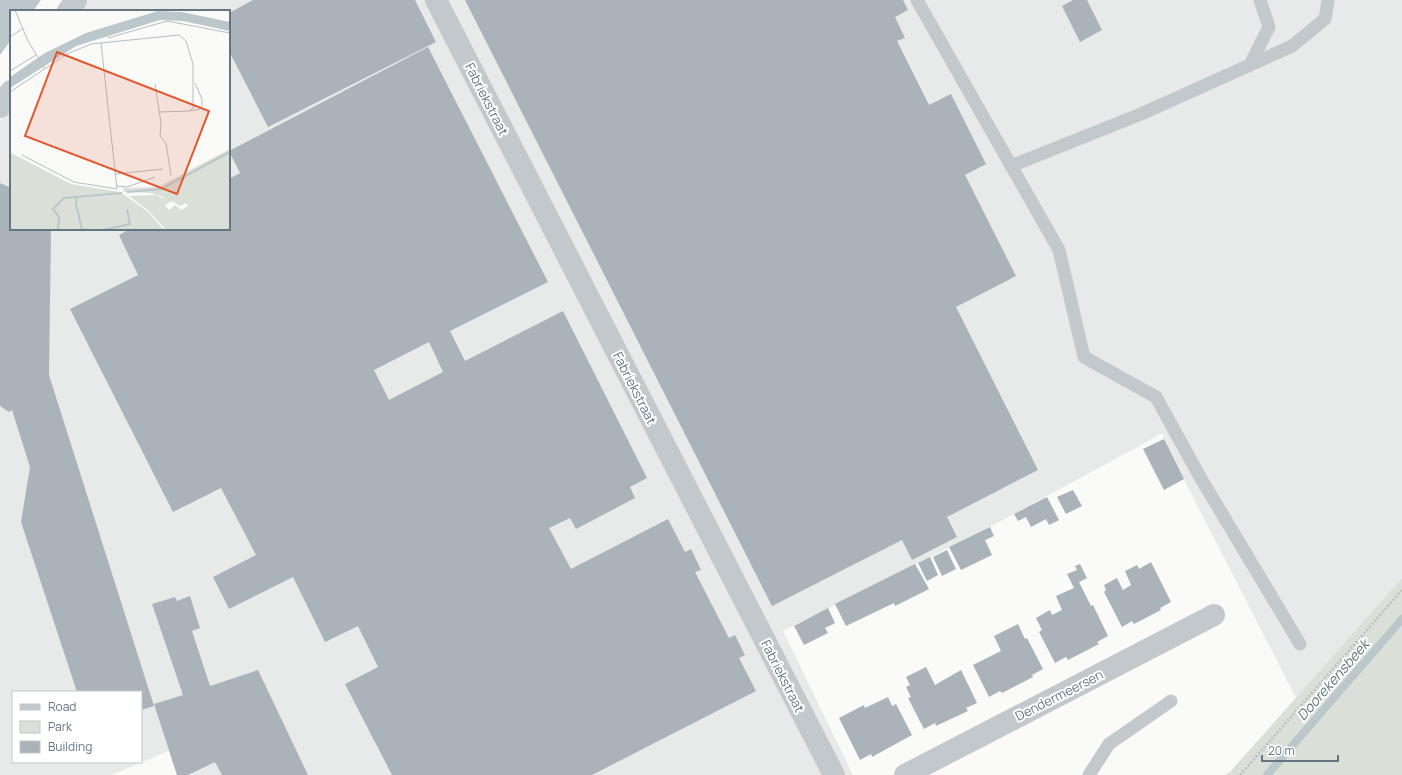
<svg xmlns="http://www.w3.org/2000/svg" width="1402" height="775" font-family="Manrope,sans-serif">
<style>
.built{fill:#e8e9e9;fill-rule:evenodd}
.green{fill:#dadfd7}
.water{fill:#bbc7cb}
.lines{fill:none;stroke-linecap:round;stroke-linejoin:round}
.stream{stroke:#bbc7cb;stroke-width:8}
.building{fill:#aab3b9;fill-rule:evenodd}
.path{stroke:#bbbfc2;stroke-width:2.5;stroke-dasharray:2 2;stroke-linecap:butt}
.lane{stroke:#c3c8cc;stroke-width:13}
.street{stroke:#c3c8cc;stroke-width:22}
.labels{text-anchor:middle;stroke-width:4;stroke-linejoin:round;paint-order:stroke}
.street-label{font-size:13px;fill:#657683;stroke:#fff}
.water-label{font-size:14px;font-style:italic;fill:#60757c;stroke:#fff}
.inset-river{fill:none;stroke:#bbc7cb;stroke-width:2}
.inset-road{fill:none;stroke:#b5bdc2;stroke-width:1}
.view{fill:#e4572e;fill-opacity:0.15;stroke:#e4572e;stroke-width:2}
.inset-edge{fill:none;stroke:#657683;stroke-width:2}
</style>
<rect width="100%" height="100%" fill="#fafaf8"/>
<path class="built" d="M 86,0 L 1402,0 L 1402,578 L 1296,698 L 1170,452 L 1164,439 L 1163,433 L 990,527 L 783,631 L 853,775 L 177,775 L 169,751 L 111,775 L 0,775 L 0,121 L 11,106 L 11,229 L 229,229 L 229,11 L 78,11 ZM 13,692 L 141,692 L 141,762 L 13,762 Z"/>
<path class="green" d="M 1402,578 L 1402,775 L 1224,775 L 1230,772 Z"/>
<path class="water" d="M 0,0 L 41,0 L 33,11 L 11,11 L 11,40 L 0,55 Z"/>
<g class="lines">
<path class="stream" d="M 1267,775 L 1402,619"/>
</g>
<g class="building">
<path d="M 253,0 L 415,0 L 436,42 L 268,127 L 229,51 L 229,13 Z"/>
<path d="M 465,0 L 903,0 L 908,10 L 895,17 L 905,38 L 897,41 L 929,105 L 951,94 L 986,164 L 965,175 L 1016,276 L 956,307 L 1038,470 L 947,517 L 957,537 L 912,560 L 902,540 L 772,606 Z"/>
<path d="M 1073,0 L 1087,0 L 1102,30 L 1080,42 L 1062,6 Z"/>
<path d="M 428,47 L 548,282 L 450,331 L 465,361 L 563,311 L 647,478 L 630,487 L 635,498 L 576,529 L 570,518 L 549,528 L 571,569 L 668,519 L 685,552 L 691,549 L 701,570 L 695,572 L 729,638 L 735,635 L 745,655 L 739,658 L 756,691 L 592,775 L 392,775 L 345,684 L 378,667 L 358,626 L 325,642 L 293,577 L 229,609 L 213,577 L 256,555 L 221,488 L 173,512 L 70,309 L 138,275 L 119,235 L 130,229 L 229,229 L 229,179 L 240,173 L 229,151 ZM 429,342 L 443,372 L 389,400 L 374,370 Z"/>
<path d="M 0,183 L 11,188 L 11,229 L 51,229 L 49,375 L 154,706 L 141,710 L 141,692 L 77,692 L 21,522 L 30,467 L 12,410 L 9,412 L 0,406 Z"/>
<path d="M 1164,439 L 1184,479 L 1164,490 L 1143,449 Z"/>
<path d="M 1073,490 L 1082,506 L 1066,514 L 1057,497 Z"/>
<path d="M 1047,497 L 1059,520 L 1049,525 L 1046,519 L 1031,527 L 1026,517 L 1018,521 L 1014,514 Z"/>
<path d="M 990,527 L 994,536 L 985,540 L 992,555 L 961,570 L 949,547 Z"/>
<path d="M 947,550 L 956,569 L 942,576 L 933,557 Z"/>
<path d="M 930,557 L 938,575 L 927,581 L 918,563 Z"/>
<path d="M 1151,562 L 1171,602 L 1160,608 L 1161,610 L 1134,624 L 1132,621 L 1122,627 L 1104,592 L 1106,590 L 1104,585 L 1117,578 L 1123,590 L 1131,585 L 1125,571 L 1137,565 L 1139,569 Z"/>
<path d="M 915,564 L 929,589 L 895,606 L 894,603 L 846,626 L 835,604 Z"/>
<path d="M 1080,564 L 1087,578 L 1079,582 L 1091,606 L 1093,605 L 1108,636 L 1097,642 L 1099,644 L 1068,660 L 1066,657 L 1055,663 L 1039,632 L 1042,630 L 1036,618 L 1050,610 L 1052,615 L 1062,610 L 1056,596 L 1074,588 L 1067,574 L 1077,570 L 1075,566 Z"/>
<path d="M 190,596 L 200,628 L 192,631 L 210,686 L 258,670 L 308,775 L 222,775 L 215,762 L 188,775 L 177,775 L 154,704 L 183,695 L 152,604 L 175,597 L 177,601 Z"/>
<path d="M 828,608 L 835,623 L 825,628 L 828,633 L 804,645 L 794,626 Z"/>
<path d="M 1018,624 L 1025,639 L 1027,638 L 1043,669 L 1032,675 L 1033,677 L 1002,693 L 1000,691 L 989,697 L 973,665 L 1001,651 L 994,636 Z"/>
<path d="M 926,667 L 935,685 L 961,670 L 977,703 L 966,708 L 968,711 L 936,726 L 935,723 L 924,729 L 908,698 L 911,697 L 906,687 L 910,685 L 906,677 Z"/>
<path d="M 888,697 L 892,706 L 896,704 L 912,735 L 872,757 L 871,754 L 860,760 L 839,718 L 864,705 L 865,708 Z"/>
</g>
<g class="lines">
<path class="path" d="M 1240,775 L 1402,590"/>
<g class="lane">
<path d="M 917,0 L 1059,250 L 1084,357 L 1156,397 L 1200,477 L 1300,644"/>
<path d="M 1250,65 L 1292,46 L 1325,19 L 1328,0"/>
<path d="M 1011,166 L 1141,114 L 1250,65 L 1269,27 L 1260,0"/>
<path d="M 1089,775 L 1109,744 L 1171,701"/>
</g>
<g class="street">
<path d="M 436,0 L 834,775"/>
<path d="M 68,11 L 76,0"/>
<path d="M 0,107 L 11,91"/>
<path d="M 905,775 L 1214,615"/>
</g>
</g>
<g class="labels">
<g class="street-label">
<text transform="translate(487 99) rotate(63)" y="5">Fabriekstraat</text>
<text transform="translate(635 388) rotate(63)" y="5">Fabriekstraat</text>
<text transform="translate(783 676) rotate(63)" y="5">Fabriekstraat</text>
<text transform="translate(1059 695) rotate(-27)" y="5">Dendermeersen</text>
</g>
<g class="water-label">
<text transform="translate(1333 680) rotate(-49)" y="5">Doorekensbeek</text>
</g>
</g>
<g transform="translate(10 10)">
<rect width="220" height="220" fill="#fafaf8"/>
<path d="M 220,139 L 220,220 L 156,220 L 139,201 L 119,186 L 146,185 L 153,189 L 153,195 L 153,187 L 141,183 L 114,182 L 113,178 L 148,177 ZM 162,191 L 170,196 L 177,193 L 178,196 L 171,200 L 165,195 L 159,200 L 155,195 ZM 1,143 L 61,174 L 110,182 L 137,201 L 154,220 L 0,220 Z" fill="#dadfd7" fill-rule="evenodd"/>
<path d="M 148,1 L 172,2 L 220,12 L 220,21 L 173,11 L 150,10 L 66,36 L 0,78 L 0,67 L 35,43 L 76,23 Z" fill="#bbc7cb"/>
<path class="inset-river" d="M 117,182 L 151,179 L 220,142M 67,186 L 66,194 L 72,220M 48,220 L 49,207 L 43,199 L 54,188 L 112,183M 93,220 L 120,214 L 117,200"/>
<path class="inset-road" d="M 5,0 L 18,31 L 35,59M 0,27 L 12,19M 98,28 L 157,11 L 220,23M 0,61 L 26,45M 145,74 L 151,113 L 150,126 L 156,133 L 161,166M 0,82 L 57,44 L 81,34 L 169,25 L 176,31 L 183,54 L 183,98 L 179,101 L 150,102M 179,101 L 190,99 L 192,96 L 192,89 L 185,73M 12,145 L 64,172 L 107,179 L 91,33M 106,164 L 153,159M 106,176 L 117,177 L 145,167"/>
<path class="view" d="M 47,42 L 199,101 L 167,184 L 15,126 Z"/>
<rect width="220" height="220" class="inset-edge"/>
</g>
<rect x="12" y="691" width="130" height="72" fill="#ffffff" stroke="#c1c8cd"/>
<rect x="20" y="704" width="20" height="6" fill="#c3c8cc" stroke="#c1c8cd"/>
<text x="48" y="711" font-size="12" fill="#657683">Road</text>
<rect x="20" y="721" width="20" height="12" fill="#dadfd7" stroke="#c1c8cd"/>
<text x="48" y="731" font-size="12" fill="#657683">Park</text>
<rect x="20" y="741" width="20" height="12" fill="#aab3b9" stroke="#c1c8cd"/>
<text x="48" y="751" font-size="12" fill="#657683">Building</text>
<path d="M1262 755v6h76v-6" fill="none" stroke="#657683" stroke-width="2"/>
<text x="1268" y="755" font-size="12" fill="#657683" stroke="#ffffff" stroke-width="3" paint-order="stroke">20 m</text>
</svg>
